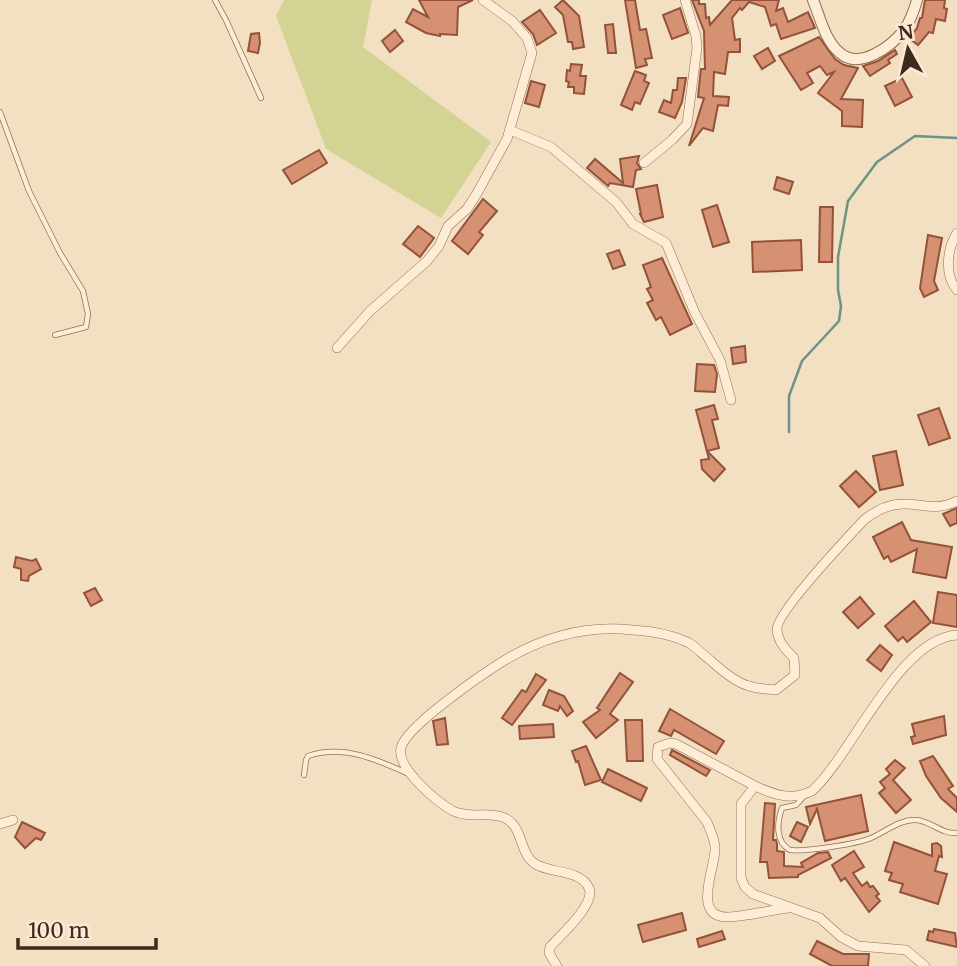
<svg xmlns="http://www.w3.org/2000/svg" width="957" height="966" font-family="Merriweather,serif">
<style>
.green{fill:#d3d394}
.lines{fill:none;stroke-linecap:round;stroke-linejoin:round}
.stream{stroke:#6a9586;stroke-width:2.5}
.building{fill:#d69173;stroke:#935239;stroke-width:2}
.service-casing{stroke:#906f56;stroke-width:6}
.minor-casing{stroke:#906f56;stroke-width:10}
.tertiary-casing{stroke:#906f56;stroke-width:12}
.service{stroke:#fdedd7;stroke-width:4.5}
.minor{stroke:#fdedd7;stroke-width:9}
.tertiary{stroke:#fdedd7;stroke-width:10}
</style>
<rect width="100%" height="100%" fill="#f3dfc2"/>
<path class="green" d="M 284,0 L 372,0 L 363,47 L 491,142 L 441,218 L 326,149 L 276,16 Z"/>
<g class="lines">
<path class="stream" d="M 789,432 L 789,396 L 802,361 L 839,321 L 841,306 L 838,290 L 838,257 L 848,201 L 877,162 L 915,136 L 957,138"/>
</g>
<g class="building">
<path d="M 419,0 L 473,0 L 458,7 L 457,35 L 440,34 L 440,36 L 426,33 L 406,22 L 413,9 L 428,17 Z"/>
<path d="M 563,0 L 579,16 L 584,47 L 573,49 L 572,42 L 568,42 L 563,15 L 555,7 Z"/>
<path d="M 625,0 L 635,0 L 640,30 L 646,29 L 652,58 L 645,59 L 647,65 L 636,68 Z"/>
<path d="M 692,0 L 699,0 L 699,4 L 705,4 L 706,18 L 709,17 L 710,25 L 732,0 L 779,0 L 776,11 L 783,8 L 788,22 L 808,12 L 815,28 L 781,39 L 776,24 L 771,26 L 765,7 L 749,2 L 742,10 L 740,8 L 732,18 L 735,40 L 740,39 L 740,52 L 728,52 L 725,74 L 714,72 L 713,96 L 729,97 L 728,106 L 718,105 L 713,131 L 703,128 L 689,146 L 704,98 L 698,97 L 701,69 L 705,69 L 704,31 Z"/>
<path d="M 925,0 L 945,0 L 944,8 L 947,9 L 945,21 L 936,19 L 933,33 L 929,32 L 918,45 L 909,38 L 917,28 L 920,18 L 922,18 Z"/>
<path d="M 680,8 L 688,33 L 672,39 L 663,15 Z"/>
<path d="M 540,10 L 556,33 L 537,45 L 533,34 L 522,22 Z"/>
<path d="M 613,24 L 616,53 L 608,53 L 605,25 Z"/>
<path d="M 395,30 L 403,41 L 390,52 L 382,41 Z"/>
<path d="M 259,33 L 260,43 L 258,53 L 248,51 L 251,34 Z"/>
<path d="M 819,37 L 835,59 L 844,65 L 858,68 L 841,99 L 863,100 L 862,127 L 842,126 L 842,111 L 818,93 L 834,72 L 827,75 L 820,66 L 807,73 L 813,83 L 801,90 L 779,56 Z"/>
<path d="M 768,48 L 775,61 L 762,69 L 754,56 Z"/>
<path d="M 895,50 L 897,54 L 888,60 L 890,63 L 870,76 L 863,66 L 878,61 Z"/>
<path d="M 571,64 L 582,65 L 580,76 L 586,76 L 584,94 L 574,93 L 574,87 L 568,87 L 569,82 L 566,81 L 567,70 L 570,71 Z"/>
<path d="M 635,71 L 646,75 L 644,81 L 649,83 L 640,104 L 635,102 L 632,110 L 621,105 Z"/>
<path d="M 678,78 L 686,78 L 682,102 L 675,118 L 659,112 L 664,100 L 671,103 L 673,90 L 677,90 Z"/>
<path d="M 902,78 L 912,97 L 895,106 L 885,86 Z"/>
<path d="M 531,81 L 545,85 L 539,107 L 525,103 Z"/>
<path d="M 319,150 L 327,163 L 292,184 L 283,170 Z"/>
<path d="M 639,156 L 637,163 L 641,169 L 636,170 L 633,187 L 610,183 L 608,186 L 587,168 L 595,159 L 623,183 L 620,159 Z"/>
<path d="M 777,177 L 793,182 L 789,194 L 774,189 Z"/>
<path d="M 657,185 L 663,217 L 644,222 L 640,214 L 641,214 L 636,189 Z"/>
<path d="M 483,199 L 497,211 L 479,232 L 483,235 L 468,254 L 452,241 Z"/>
<path d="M 717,205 L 729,242 L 713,247 L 702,210 Z"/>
<path d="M 820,207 L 833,207 L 832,262 L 819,262 Z"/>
<path d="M 418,226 L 434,238 L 420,257 L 403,244 Z"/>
<path d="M 928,235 L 942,238 L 934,281 L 938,290 L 924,297 L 920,288 Z"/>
<path d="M 801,240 L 802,270 L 753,272 L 752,242 Z"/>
<path d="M 619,250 L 625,265 L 613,269 L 607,254 Z"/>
<path d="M 662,258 L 692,324 L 670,335 L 661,317 L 656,320 L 647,303 L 653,300 L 647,289 L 651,287 L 643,265 Z"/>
<path d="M 745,346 L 746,362 L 733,364 L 731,348 Z"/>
<path d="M 697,364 L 714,365 L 717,374 L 715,392 L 695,391 Z"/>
<path d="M 714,405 L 718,419 L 712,420 L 719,448 L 707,451 L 725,469 L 714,481 L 702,469 L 701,460 L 709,459 L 696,410 Z"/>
<path d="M 939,408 L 950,438 L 929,445 L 918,415 Z"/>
<path d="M 896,451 L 903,485 L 880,490 L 873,456 Z"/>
<path d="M 856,471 L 876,492 L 859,507 L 840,486 Z"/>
<path d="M 957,508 L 957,523 L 950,526 L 943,514 Z"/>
<path d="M 902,522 L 911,540 L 952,547 L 946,578 L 913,572 L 917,549 L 891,562 L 888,556 L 884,559 L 873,537 Z"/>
<path d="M 16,557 L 32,561 L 36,559 L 41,569 L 29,576 L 28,581 L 21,580 L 21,569 L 14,567 Z"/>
<path d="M 95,588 L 102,600 L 91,606 L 84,593 Z"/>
<path d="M 938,592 L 957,595 L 957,627 L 933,623 Z"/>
<path d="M 860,597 L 874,614 L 858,628 L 843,612 Z"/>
<path d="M 914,601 L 931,622 L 907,642 L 903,637 L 898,641 L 885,626 Z"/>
<path d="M 880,645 L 892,655 L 881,671 L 867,660 Z"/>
<path d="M 620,673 L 633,682 L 610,714 L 618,720 L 596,738 L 583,722 L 600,710 L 597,708 Z"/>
<path d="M 536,674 L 546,680 L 512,725 L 502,718 L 522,690 L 526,692 Z"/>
<path d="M 549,690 L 564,696 L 573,711 L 567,716 L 560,706 L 558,711 L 543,705 Z"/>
<path d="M 670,709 L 724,741 L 716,754 L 674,730 L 671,736 L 659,731 Z"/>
<path d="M 944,716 L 946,735 L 913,744 L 911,737 L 915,736 L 912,724 Z"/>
<path d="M 445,718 L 448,744 L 437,745 L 433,721 Z"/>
<path d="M 625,720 L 642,720 L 643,761 L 627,761 Z"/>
<path d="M 553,724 L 554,737 L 520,739 L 519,726 Z"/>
<path d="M 586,746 L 601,780 L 585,785 L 578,761 L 576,762 L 572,751 Z"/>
<path d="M 672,750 L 710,770 L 706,776 L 670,755 Z"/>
<path d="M 933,756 L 953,786 L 948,789 L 957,798 L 957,812 L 941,798 L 926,776 L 920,761 Z"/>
<path d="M 895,760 L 905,768 L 893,780 L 911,800 L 896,813 L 879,793 L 885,788 L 880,782 L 890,774 L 886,769 Z"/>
<path d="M 608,769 L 647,788 L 641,801 L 602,782 Z"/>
<path d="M 861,795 L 868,831 L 825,841 L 817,809 L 810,824 L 806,807 Z"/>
<path d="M 765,803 L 775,804 L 773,840 L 776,840 L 777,844 L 777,851 L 784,852 L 784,866 L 803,867 L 801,863 L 818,853 L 828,852 L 831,858 L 798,875 L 798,877 L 769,878 L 767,862 L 760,862 Z"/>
<path d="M 22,822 L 45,833 L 41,840 L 36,838 L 25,848 L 15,837 Z"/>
<path d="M 797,822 L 808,827 L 801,842 L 790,836 Z"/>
<path d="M 894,842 L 932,856 L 932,844 L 937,843 L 941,846 L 942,857 L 939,856 L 935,871 L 947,874 L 938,904 L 900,892 L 903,884 L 889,880 L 892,873 L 885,871 Z"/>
<path d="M 854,851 L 864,867 L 853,873 L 862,886 L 867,882 L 870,887 L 873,886 L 879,894 L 876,896 L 880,901 L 869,912 L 845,878 L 841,881 L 832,865 Z"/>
<path d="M 682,913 L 686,930 L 643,942 L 638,925 Z"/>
<path d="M 934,929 L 955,933 L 957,947 L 927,940 L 929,931 L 933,932 Z"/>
<path d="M 722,931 L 725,939 L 699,947 L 697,939 Z"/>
<path d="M 817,941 L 843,954 L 869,954 L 868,966 L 832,966 L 810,954 Z"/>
</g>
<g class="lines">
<defs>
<g id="service">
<path d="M 215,0 L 226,20 L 261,98"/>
<path d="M 0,112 L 29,191 L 60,253 L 83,291 L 88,314 L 86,327 L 55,335"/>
<path d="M 304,775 L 306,760 L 308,756 C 343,744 378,760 409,774"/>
<path d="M 805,795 L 796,805 L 782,808 C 777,822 775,842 790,850 C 804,852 857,844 871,838 C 885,832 900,819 916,820 C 931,821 941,834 957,833"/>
</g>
<g id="minor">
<path d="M 510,130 L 551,147 L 616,202 L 633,224 L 666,243 L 695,313 L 720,360 L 731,400"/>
<path d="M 644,163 L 672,140 L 687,124 L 697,48 L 696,36 L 685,0"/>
<path d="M 957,233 C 947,249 944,275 957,290"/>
<path d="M 337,348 L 370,311 L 427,261 L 439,246 L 448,226 L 467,209 L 476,195 L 507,139 L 532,53 L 527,38 L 512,21 L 483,0"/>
<path d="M 755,786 L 676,744 L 670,743 L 658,747 L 657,759 L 707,822 C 710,830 715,839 715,848 C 716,867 690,918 729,917 C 749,916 769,910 789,908"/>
<path d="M 0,824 L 13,820"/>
<path d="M 557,966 L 549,953 L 550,947 C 561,935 596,904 589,888 C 581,870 552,873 537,865 C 519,856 524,827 505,818 C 489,811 470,819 453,811 C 437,802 396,768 401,748 C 405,727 484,673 505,660 C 544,637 587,625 632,630 C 650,631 673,635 689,643 C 696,647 703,655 710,660 C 720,669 736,683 749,686 C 758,689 767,689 776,690 L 795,675 L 794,658 C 786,650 778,642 777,630 C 775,614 849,536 864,520 C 905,487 924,518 957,501"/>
<path d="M 925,966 L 906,950 L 858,946 L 841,937 L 820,918 L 753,894 L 745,887 L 741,878 L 741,804 L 755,786 C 775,795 791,801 812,791 C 852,755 899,638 957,635"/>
</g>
<path id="tertiary" d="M 813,0 C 820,17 825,41 840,53 C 859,70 891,47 904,30 C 911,20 914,11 917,0"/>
</defs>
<use href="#service" class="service-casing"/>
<use href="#minor" class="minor-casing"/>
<use href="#tertiary" class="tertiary-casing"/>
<use href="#service" class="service"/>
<use href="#minor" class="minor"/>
<use href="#tertiary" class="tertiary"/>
</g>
<g transform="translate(908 49) rotate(352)" stroke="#faead3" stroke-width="5" paint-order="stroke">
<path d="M0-5L12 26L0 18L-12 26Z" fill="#3e291d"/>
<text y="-10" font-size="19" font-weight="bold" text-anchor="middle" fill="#3e291d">N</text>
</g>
<path d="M18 938v10h138v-10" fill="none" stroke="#3e291d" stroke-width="3.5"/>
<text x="28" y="938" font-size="21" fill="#3e291d" stroke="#faead3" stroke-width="5" paint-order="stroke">100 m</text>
</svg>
